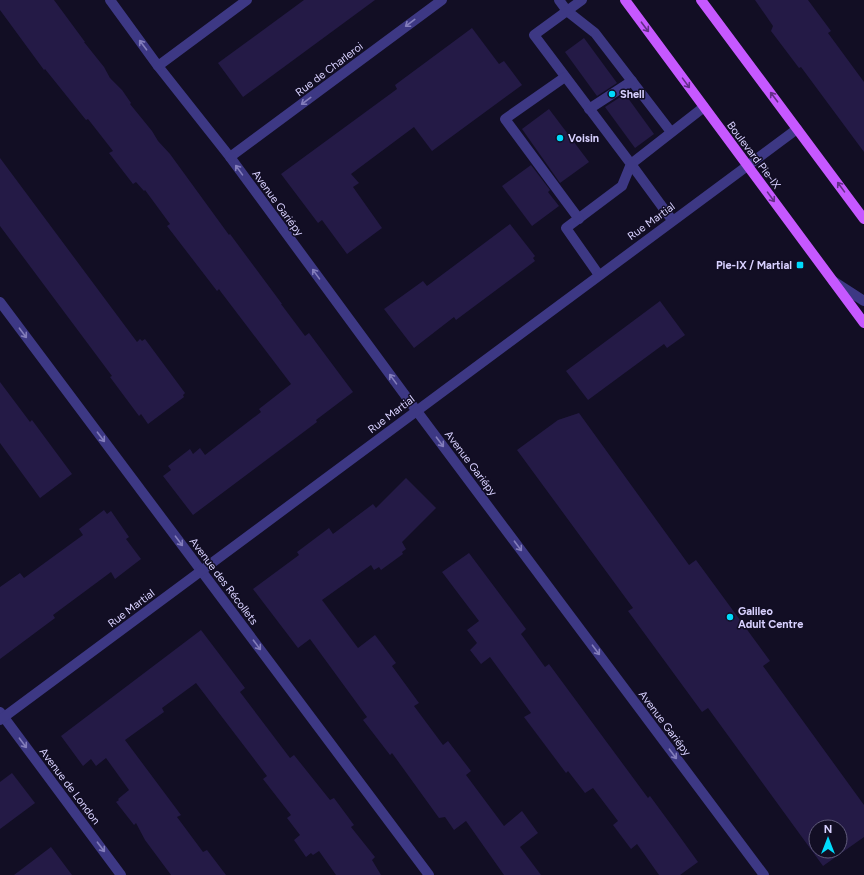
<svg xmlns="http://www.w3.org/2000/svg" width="864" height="875" font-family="Figtree,sans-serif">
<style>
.building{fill:#241a46;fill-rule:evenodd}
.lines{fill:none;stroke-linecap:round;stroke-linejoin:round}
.minor{stroke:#3d3884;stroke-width:10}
.major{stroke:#c658ff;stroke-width:10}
.oneway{stroke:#837dbb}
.oneway2{stroke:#632f87}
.poi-dot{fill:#00dbfc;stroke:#120e24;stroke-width:1.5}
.labels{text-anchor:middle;stroke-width:3;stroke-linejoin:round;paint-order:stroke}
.street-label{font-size:11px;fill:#d8d1ff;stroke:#120e24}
.poi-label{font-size:11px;font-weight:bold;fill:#d8d1ff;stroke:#120e24;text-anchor:start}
</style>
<rect width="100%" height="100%" fill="#120e24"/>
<g class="building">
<path d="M 0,0 L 54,0 L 85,42 L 84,42 L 104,67 L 110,78 L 122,90 L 131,103 L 130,104 L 152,131 L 158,141 L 170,154 L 229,235 L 230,234 L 282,304 L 281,304 L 305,336 L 309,333 L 353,392 L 316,420 L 317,422 L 193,515 L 163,476 L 171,470 L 168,466 L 190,449 L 193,454 L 200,448 L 205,455 L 261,412 L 259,409 L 291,384 L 221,292 L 219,289 L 217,291 L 167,226 L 170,224 L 145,190 L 144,191 L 136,182 L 133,184 L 109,153 L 113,151 L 88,119 L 86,120 L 45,69 L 44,70 L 0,10 Z"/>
<path d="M 304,0 L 375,0 L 243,97 L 218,63 Z"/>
<path d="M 755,0 L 808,0 L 831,31 L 828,33 L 864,82 L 864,152 L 801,67 L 799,68 L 771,31 L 773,26 Z"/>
<path d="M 472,28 L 499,64 L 504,61 L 522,85 L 432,151 L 414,127 L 351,174 L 359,183 L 353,187 L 382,228 L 347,254 L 322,220 L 318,223 L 281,174 L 397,89 L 395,85 Z"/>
<path d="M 584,38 L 617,83 L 597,96 L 565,52 Z"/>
<path d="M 625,94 L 654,134 L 635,148 L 605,107 Z"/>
<path d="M 549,109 L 589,162 L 560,183 L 522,129 Z"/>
<path d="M 0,158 L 137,342 L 140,339 L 142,341 L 145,339 L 185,393 L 183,395 L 184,397 L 148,424 L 141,414 L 139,416 L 110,377 L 112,376 L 0,226 Z"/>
<path d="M 531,165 L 550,190 L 548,192 L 559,206 L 532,226 L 502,186 Z"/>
<path d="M 510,224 L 535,256 L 533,258 L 535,261 L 456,320 L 454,317 L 414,348 L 384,309 L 423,281 L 427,286 Z"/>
<path d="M 660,301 L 685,335 L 667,348 L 664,344 L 588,400 L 566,371 Z"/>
<path d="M 0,382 L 30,422 L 32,420 L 72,474 L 40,498 L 0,443 Z"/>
<path d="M 579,413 L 689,565 L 696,560 L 770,661 L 763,666 L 864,805 L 864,837 L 823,866 L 708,708 L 702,712 L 628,611 L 633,608 L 517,450 L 558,420 ZM 816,827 L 840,827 L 840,851 L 816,851 Z"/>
<path d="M 406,478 L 436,508 L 402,542 L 406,549 L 402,552 L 403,554 L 381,570 L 379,567 L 374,570 L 371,565 L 322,600 L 358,648 L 375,635 L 396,663 L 392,666 L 419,703 L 414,706 L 443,745 L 448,741 L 471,771 L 466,775 L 504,826 L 522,811 L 538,833 L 520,847 L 541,875 L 504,875 L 466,821 L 454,830 L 445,817 L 439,818 L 392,753 L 390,755 L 363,720 L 367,717 L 310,639 L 298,648 L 253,589 L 299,555 L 297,552 L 329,528 L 333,534 L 373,504 L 376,508 Z"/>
<path d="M 104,510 L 107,514 L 111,511 L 129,537 L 126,539 L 141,559 L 115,579 L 111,572 L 53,615 L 55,618 L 0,659 L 0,587 L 20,573 L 24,578 L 83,535 L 79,529 Z"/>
<path d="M 469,553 L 526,629 L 521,634 L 545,667 L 549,664 L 648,798 L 650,796 L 675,830 L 698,862 L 680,875 L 659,875 L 637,844 L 631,849 L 613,825 L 618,821 L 593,788 L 585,793 L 568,771 L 566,773 L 524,717 L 531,713 L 490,657 L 481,664 L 470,650 L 477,643 L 467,630 L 479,621 L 442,572 Z"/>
<path d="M 201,630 L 245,688 L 240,692 L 290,758 L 294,755 L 330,800 L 334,798 L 354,825 L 351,827 L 375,857 L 372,860 L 381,875 L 336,875 L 319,851 L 313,855 L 311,853 L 306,857 L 294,840 L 300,835 L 287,818 L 291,815 L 263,779 L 267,776 L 196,683 L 162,708 L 164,712 L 125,740 L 181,815 L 177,817 L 203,852 L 207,850 L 226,875 L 171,875 L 145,840 L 136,823 L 134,825 L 116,802 L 119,800 L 118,799 L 129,790 L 106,758 L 96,766 L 91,759 L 83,766 L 61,736 Z"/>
<path d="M 12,773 L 35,803 L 0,829 L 0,782 Z"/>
<path d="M 51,847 L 72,875 L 14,875 Z"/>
</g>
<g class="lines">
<g class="minor">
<path d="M 110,0 L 158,66 L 230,157 L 416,410 L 764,875"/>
<path d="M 559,0 L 567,11 L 595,33 L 671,132"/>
<path d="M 582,0 L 534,35 L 631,164 L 622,186 L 566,228 L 599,275"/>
<path d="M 158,66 L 247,0"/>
<path d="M 565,77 L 505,119 L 579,219"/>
<path d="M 589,109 L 632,81"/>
<path d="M 230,157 L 442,0"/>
<path d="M 672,220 L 631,164 L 704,107"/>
<path d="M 833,281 L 864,301"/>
<path d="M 0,302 L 429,875"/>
<path d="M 0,712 L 121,875"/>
<path d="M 0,720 L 797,129"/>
</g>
<g class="major">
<path d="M 625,0 L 864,323"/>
<path d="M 701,0 L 864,219"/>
</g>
</g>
<defs><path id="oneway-shaft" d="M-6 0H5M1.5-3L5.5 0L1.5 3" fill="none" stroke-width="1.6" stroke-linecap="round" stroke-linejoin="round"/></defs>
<g class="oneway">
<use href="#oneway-shaft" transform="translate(410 23) rotate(143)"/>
<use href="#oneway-shaft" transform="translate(143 45) rotate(-127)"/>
<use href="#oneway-shaft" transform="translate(306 101) rotate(143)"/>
<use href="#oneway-shaft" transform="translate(239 170) rotate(-126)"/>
<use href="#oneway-shaft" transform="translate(316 274) rotate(-126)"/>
<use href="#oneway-shaft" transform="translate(23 333) rotate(53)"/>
<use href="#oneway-shaft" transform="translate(393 379) rotate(-126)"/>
<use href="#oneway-shaft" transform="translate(101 437) rotate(53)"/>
<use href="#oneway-shaft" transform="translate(440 442) rotate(53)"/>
<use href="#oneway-shaft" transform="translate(179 541) rotate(53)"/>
<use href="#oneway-shaft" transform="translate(518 546) rotate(53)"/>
<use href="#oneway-shaft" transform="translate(257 645) rotate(53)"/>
<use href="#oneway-shaft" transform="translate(596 650) rotate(53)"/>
<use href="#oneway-shaft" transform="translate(23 743) rotate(53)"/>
<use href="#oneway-shaft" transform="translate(673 754) rotate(53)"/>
<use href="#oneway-shaft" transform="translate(101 847) rotate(53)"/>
</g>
<g class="oneway2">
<use href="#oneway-shaft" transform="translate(645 27) rotate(53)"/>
<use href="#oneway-shaft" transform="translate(686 83) rotate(54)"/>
<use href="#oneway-shaft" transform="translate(774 97) rotate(-127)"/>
<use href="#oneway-shaft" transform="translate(841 187) rotate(-126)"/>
<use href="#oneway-shaft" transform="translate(771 197) rotate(54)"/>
</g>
<g class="poi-dot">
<circle cx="612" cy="94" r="4"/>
<circle cx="560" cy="138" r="4"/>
<rect x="796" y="261" width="8" height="8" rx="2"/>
<circle cx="730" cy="617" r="4"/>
</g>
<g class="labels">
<g class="street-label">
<text transform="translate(329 69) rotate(-37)" y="4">Rue de Charleroi</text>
<text transform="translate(754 155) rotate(53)" y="4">Boulevard Pie-IX</text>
<text transform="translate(278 203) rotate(54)" y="4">Avenue Gariépy</text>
<text transform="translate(651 221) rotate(-36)" y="4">Rue Martial</text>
<text transform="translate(391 414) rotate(-37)" y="4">Rue Martial</text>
<text transform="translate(471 463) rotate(53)" y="4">Avenue Gariépy</text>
<text transform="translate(224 581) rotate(53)" y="4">Avenue des Récollets</text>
<text transform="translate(131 608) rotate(-37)" y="4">Rue Martial</text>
<text transform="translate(665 723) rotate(53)" y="4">Avenue Gariépy</text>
<text transform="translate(70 786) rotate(53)" y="4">Avenue de London</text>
</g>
<g class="poi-label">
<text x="620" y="98">Shell</text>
<text x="568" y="142">Voisin</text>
<text x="792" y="269" text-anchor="end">Pie-IX / Martial</text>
<text x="738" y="615">Galileo<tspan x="738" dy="13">Adult Centre</tspan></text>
</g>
</g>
<g transform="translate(828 839)"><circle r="19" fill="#120e24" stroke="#615c7c"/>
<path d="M0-3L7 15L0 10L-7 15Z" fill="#00dbfc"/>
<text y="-6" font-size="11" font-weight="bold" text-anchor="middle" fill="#d8d1ff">N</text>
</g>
</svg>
